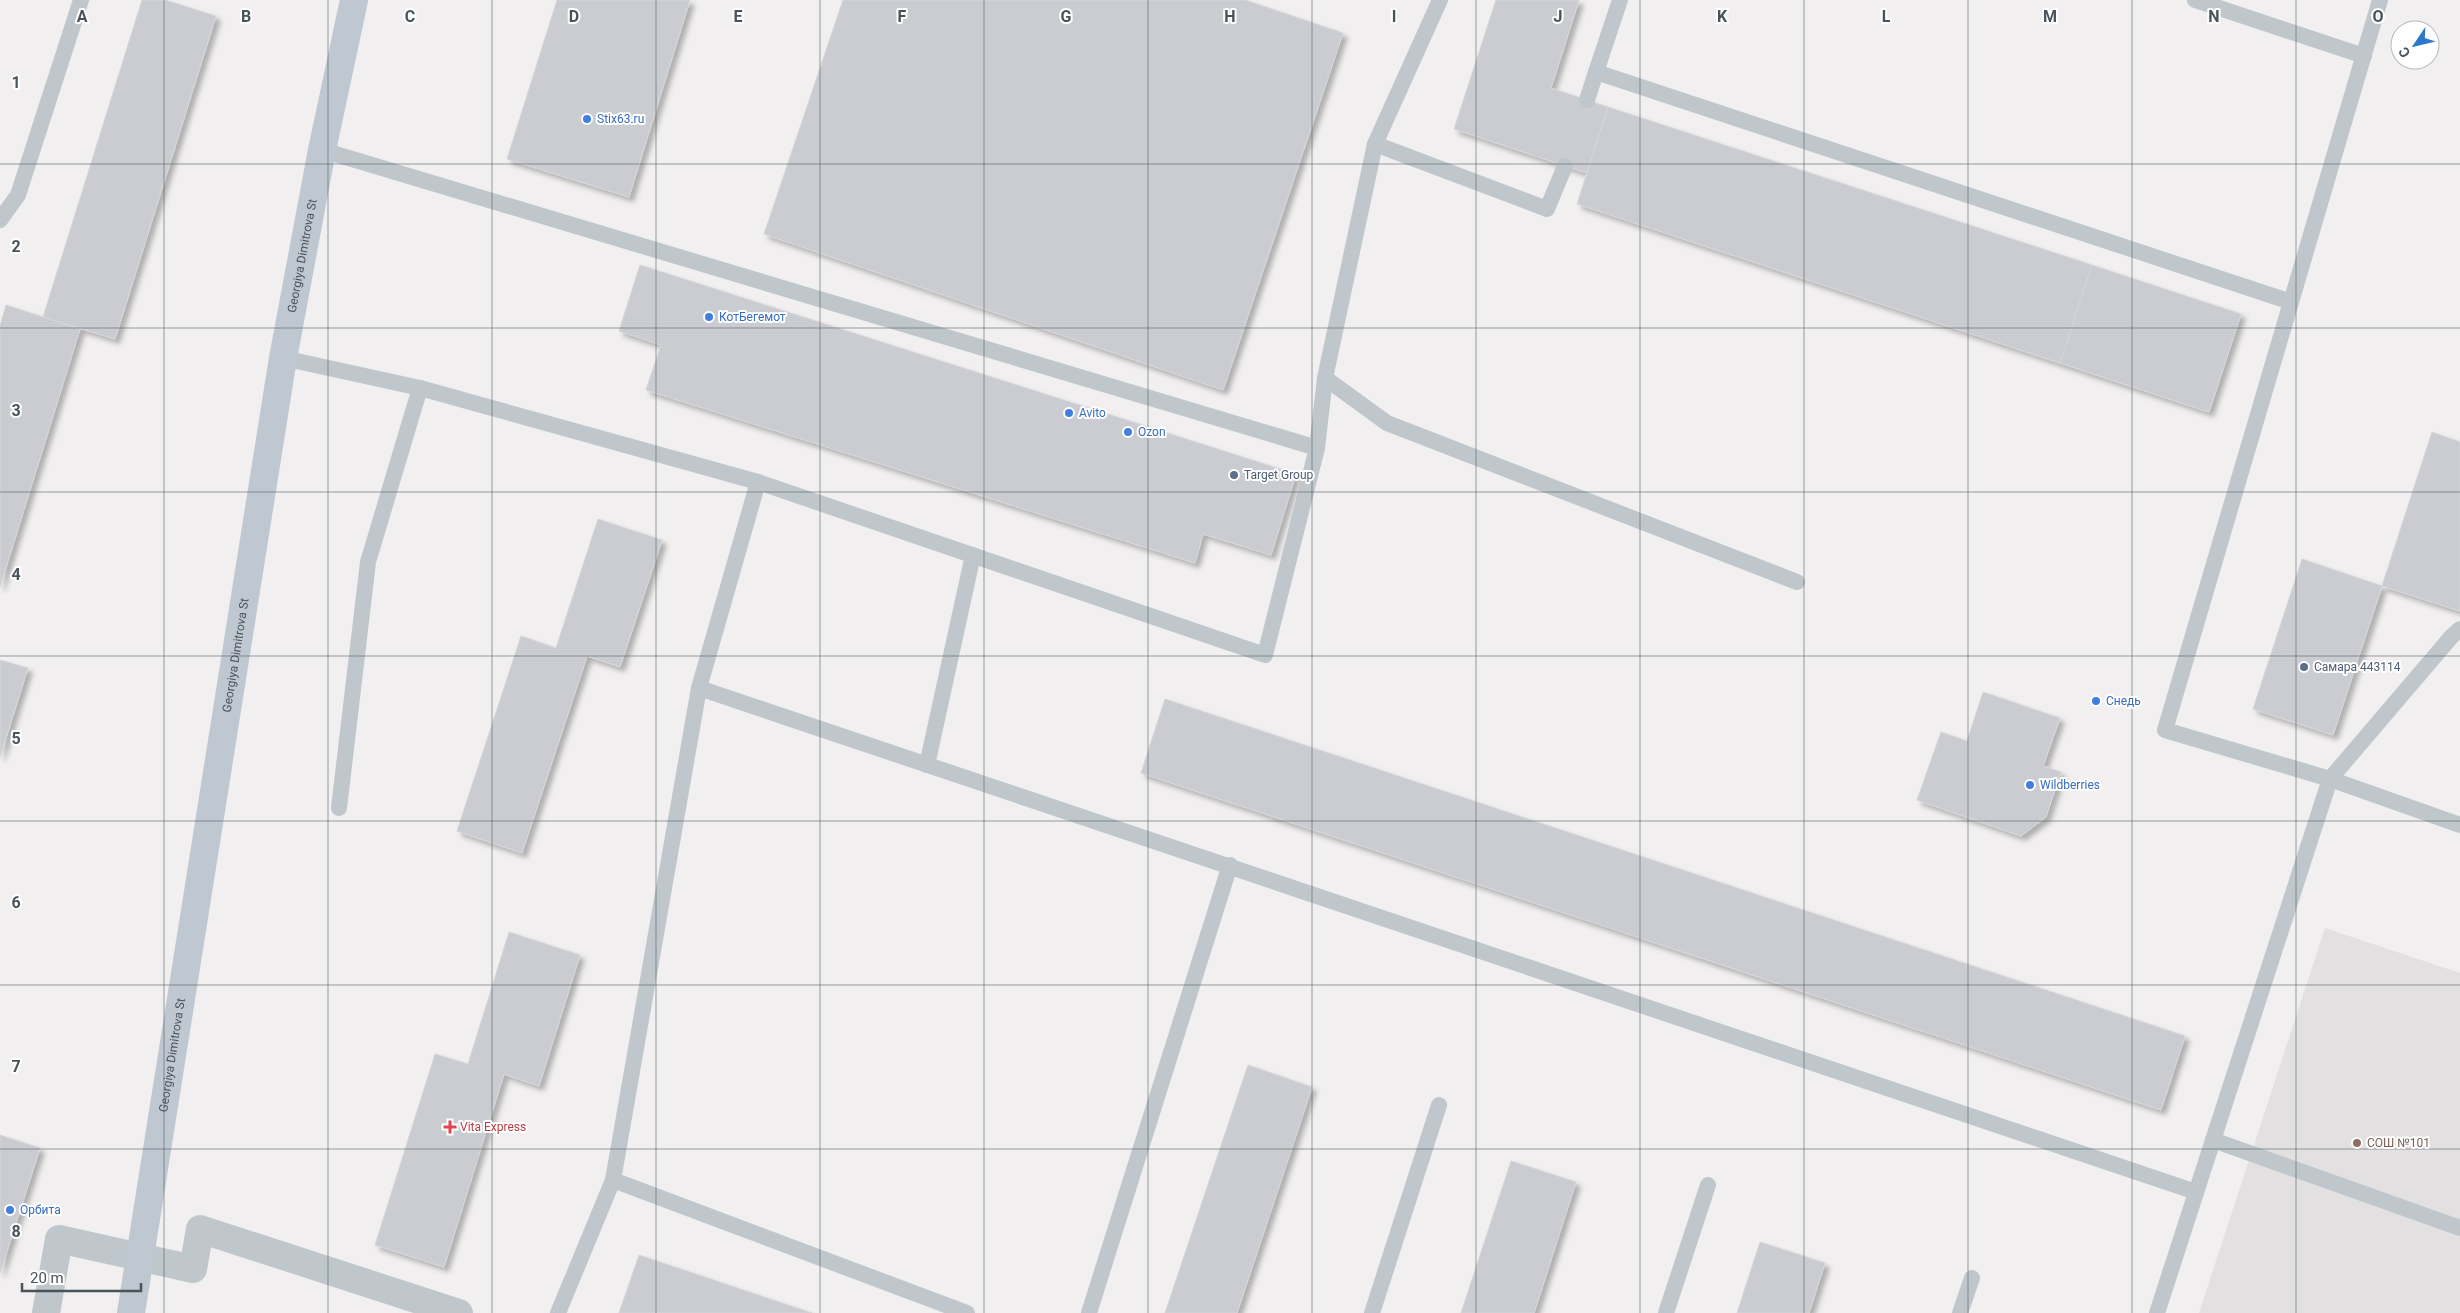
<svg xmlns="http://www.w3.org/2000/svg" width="2460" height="1313" font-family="Roboto,sans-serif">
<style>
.education{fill:#e2e0e1}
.building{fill:#caccd1;stroke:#d4d6da;filter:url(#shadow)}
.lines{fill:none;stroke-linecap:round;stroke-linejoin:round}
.lane{stroke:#bfc7cc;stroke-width:16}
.street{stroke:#bfc7cc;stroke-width:28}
.secondary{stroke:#bfc8d1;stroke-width:28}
.grid{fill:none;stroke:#49535a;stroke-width:1;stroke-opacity:0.55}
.shop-dot{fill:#3f7fe0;stroke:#fff;stroke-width:2}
.service-dot{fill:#5c6f8a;stroke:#fff;stroke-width:2}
.health-dot{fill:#e0444e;stroke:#fff;stroke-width:2}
.education-dot{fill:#8d6e63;stroke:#fff;stroke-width:2}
.labels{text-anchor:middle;stroke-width:4;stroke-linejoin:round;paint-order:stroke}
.shop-label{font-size:12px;fill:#366cbe;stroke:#fff;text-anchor:start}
.street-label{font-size:12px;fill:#49535a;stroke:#fff}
.service-label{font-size:12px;fill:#4e5e75;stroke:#fff;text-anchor:start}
.health-label{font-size:12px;fill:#be3a42;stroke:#fff;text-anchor:start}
.education-label{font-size:12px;fill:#785e54;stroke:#fff;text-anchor:start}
.grid-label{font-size:16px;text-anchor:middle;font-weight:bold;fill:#49535a;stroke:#fff;stroke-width:4;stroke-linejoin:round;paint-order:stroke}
</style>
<defs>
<filter id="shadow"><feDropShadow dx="4.5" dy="4.5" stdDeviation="2.5" flood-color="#0004"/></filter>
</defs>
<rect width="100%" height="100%" fill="#f1efef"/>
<path class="education" d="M 2325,928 L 2460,973 L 2460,1313 L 2199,1313 Z"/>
<g class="building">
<path d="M 142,0 L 165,0 L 216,16 L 115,339 L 43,317 Z"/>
<path d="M 557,0 L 690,0 L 629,197 L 507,159 Z"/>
<path d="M 843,0 L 1245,0 L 1343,33 L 1223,390 L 764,234 Z"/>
<path d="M 1496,0 L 1579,0 L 1551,88 L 1608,107 L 1587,173 L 1454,129 Z"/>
<path d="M 1608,107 L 2092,265 L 2060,363 L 1577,204 Z"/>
<path d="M 640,265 L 1296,474 L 1271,555 L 1203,534 L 1195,563 L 646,390 L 661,345 L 619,331 Z"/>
<path d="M 2092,265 L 2241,314 L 2209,412 L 2060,363 Z"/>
<path d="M 6,305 L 80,329 L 0,587 L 0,326 Z"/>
<path d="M 2432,432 L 2460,442 L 2460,611 L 2382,586 Z"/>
<path d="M 598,519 L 662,540 L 620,667 L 587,656 L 522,853 L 457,831 L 521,636 L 556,648 Z"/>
<path d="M 2302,559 L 2382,586 L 2333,735 L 2253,709 Z"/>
<path d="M 0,660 L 28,668 L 0,757 Z"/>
<path d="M 1983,692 L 2060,718 L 2043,766 L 2061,772 L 2046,817 L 2021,836 L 1917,800 L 1941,732 L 1967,741 Z"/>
<path d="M 1165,699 L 2185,1036 L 2161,1110 L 1141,773 Z"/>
<path d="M 509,932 L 580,955 L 539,1086 L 504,1074 L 444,1267 L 375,1245 L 435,1054 L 468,1064 Z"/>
<path d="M 1248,1065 L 1312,1087 L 1237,1313 L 1165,1313 Z"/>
<path d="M 0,1135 L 40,1148 L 0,1273 Z"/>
<path d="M 1511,1161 L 1576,1182 L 1534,1313 L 1461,1313 Z"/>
<path d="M 1760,1242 L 1825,1263 L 1809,1313 L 1737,1313 Z"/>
<path d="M 639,1255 L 812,1313 L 619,1313 Z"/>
</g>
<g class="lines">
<g class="lane">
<path d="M 1620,0 L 1596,72 L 2291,302"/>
<path d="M 2195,0 L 2364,56"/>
<path d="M 2380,0 L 2165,730 L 2330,779 L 2460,825"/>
<path d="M 1587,100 L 1596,72"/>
<path d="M 1375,144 L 1547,209 L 1565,166"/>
<path d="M 322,150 L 1317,448"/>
<path d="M 0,220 L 18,195 L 81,0"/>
<path d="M 283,358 L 420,388 L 758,482 L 1265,655 L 1317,448 L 1325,378 L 1375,144 L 1440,0"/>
<path d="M 1325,378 L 1387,423 L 1797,582"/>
<path d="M 699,688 L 2196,1192"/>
<path d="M 927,765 L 973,555"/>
<path d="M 339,808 L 368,562 L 420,388"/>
<path d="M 2213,1140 L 2460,1228"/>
<path d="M 613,1180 L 967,1313"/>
<path d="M 558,1313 L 613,1180 L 699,688 L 758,482"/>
<path d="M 1089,1313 L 1230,865"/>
<path d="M 1372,1313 L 1439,1105"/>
<path d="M 1666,1313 L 1708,1185"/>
<path d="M 1960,1313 L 1972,1278"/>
<path d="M 2157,1313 L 2330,779 L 2452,636 L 2460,629"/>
</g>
<path class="street" d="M 46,1313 L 59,1239 L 193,1269 L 200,1229 L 459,1313"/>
<path class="secondary" id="s1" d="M 131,1313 L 283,358 L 322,150 L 354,0"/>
</g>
<path class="grid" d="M 164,0 L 164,1313M 328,0 L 328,1313M 492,0 L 492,1313M 656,0 L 656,1313M 820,0 L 820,1313M 984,0 L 984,1313M 1148,0 L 1148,1313M 1312,0 L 1312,1313M 1476,0 L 1476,1313M 1640,0 L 1640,1313M 1804,0 L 1804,1313M 1968,0 L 1968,1313M 2132,0 L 2132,1313M 2296,0 L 2296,1313M 0,164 L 2460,164M 0,328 L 2460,328M 0,492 L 2460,492M 0,656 L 2460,656M 0,821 L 2460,821M 0,985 L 2460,985M 0,1149 L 2460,1149"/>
<g class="shop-dot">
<circle cx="587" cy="119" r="5"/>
<circle cx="709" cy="317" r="5"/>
<circle cx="1069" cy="413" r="5"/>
<circle cx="1128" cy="432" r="5"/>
<circle cx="2096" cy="701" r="5"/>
<circle cx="2030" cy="785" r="5"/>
<circle cx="10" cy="1210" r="5"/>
</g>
<g class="service-dot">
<circle cx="1234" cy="475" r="5"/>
<circle cx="2304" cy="667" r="5"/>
</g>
<path class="health-dot" d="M447.5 1119.5h5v5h5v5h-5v5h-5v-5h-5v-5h5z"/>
<circle class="education-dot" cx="2357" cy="1143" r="5"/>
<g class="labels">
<g class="shop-label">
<text x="597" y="123">Stix63.ru</text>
<text x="719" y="321">КотБегемот</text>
<text x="1079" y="417">Avito</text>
<text x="1138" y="436">Ozon</text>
<text x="2106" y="705">Снедь</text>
<text x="2040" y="789">Wildberries</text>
<text x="20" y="1214">Орбита</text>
</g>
<g class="street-label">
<text dy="4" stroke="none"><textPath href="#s1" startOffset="1071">Georgiya Dimitrova St</textPath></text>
<text dy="4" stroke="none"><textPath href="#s1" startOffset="666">Georgiya Dimitrova St</textPath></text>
<text dy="4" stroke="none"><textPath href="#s1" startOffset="261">Georgiya Dimitrova St</textPath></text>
</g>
<g class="service-label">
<text x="1244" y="479">Target Group</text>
<text x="2314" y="671">Самара 443114</text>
</g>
<g class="health-label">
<text x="460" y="1131">Vita Express</text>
</g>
<g class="education-label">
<text x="2367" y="1147">СОШ №101</text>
</g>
</g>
<g class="grid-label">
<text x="82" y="22">A</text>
<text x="246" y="22">B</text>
<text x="410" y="22">C</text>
<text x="574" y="22">D</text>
<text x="738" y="22">E</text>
<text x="902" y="22">F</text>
<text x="1066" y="22">G</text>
<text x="1230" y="22">H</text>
<text x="1394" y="22">I</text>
<text x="1558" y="22">J</text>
<text x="1722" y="22">K</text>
<text x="1886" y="22">L</text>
<text x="2050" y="22">M</text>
<text x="2214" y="22">N</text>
<text x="2378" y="22">O</text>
<text x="16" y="88">1</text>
<text x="16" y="252">2</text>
<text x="16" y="416">3</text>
<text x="16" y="580">4</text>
<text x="16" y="744">5</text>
<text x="16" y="908">6</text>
<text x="16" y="1072">7</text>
<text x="16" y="1237">8</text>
</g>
<g transform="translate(2415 45) rotate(235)"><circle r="24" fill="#ffffff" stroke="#b6babd"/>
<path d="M0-4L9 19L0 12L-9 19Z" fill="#2f79cc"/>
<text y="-8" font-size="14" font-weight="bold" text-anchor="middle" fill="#49535a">С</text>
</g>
<path d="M22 1283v8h119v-8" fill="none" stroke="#49535a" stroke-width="2.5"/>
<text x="30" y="1283" font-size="15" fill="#49535a" stroke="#ffffff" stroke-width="4" paint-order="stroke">20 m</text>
</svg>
